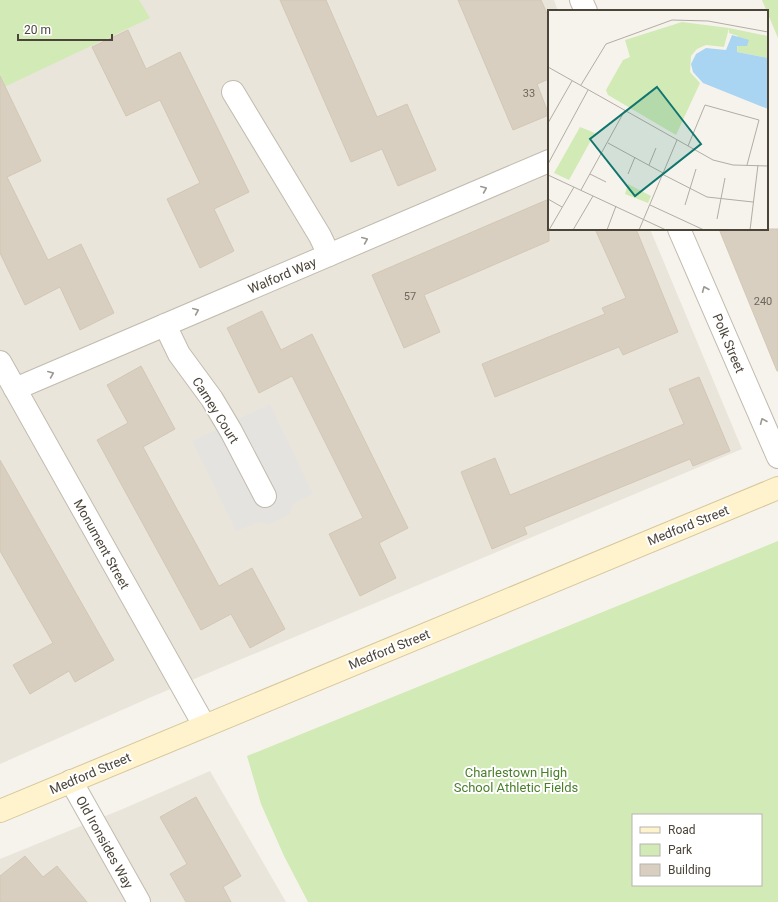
<svg xmlns="http://www.w3.org/2000/svg" width="778" height="902" font-family="Roboto,sans-serif">
<style>
.residential{fill:#eae5da}
.green{fill:#d2eab5;fill-rule:evenodd}
.parking{fill:#e5e3e0}
.building{fill:#d8cfc1;stroke:#d3c7b4}
.lines{fill:none;stroke-linecap:round;stroke-linejoin:round}
.street-casing{stroke:#c2bbae;stroke-width:24}
.secondary-casing{stroke:#d6c79b;stroke-width:24}
.street{stroke:#fff;stroke-width:22}
.secondary{stroke:#fff3cd;stroke-width:22}
.oneway{stroke:#9c9892}
.labels{text-anchor:middle;stroke-width:4;stroke-linejoin:round;paint-order:stroke}
.number-label{font-size:11px;fill:#6e675b}
.street-label{font-size:13px;fill:#4b4439;stroke:#fff}
.park-label{font-size:13px;fill:#4a7f2a;stroke:#fff}
.inset-road{fill:none;stroke:#b2ada4;stroke-width:1}
.view{fill:#0f766e;fill-opacity:0.15;stroke:#0f766e;stroke-width:2}
.inset-edge{fill:none;stroke:#4b4439;stroke-width:2}
</style>
<rect width="100%" height="100%" fill="#f6f3ec"/>
<g class="residential">
<path d="M 0,0 L 554,0 L 558,11 L 549,11 L 549,229 L 650,229 L 742,449 L 149,698 L 0,764 Z"/>
<path d="M 210,771 L 286,902 L 0,902 L 0,859 L 125,808 Z"/>
</g>
<g class="green">
<path d="M 0,0 L 139,0 L 150,18 L 0,89 Z"/>
<path d="M 762,0 L 778,0 L 778,38 Z"/>
<path d="M 778,541 L 778,902 L 308,902 L 284,856 L 261,804 L 247,756 ZM 633,815 L 761,815 L 761,885 L 633,885 Z"/>
</g>
<path class="parking" d="M 270,404 L 313,494 L 293,504 L 290,514 L 268,525 L 259,522 L 236,531 L 192,441 Z"/>
<g class="building">
<path d="M 280,0 L 326,0 L 377,117 L 407,104 L 436,170 L 398,186 L 382,149 L 351,162 Z"/>
<path d="M 458,0 L 541,0 L 549,18 L 549,79 L 537,84 L 549,115 L 513,130 Z"/>
<path d="M 128,30 L 146,69 L 180,52 L 249,192 L 214,209 L 234,251 L 200,268 L 167,199 L 200,183 L 160,100 L 126,116 L 92,47 Z"/>
<path d="M 0,76 L 41,161 L 7,177 L 48,260 L 81,244 L 114,313 L 80,330 L 60,287 L 25,305 L 0,253 Z"/>
<path d="M 549,199 L 549,241 L 424,295 L 440,332 L 404,348 L 372,275 Z"/>
<path d="M 595,229 L 636,229 L 678,332 L 623,355 L 619,347 L 495,397 L 482,364 L 605,314 L 602,308 L 626,298 Z"/>
<path d="M 719,229 L 778,229 L 778,371 L 777,371 Z"/>
<path d="M 262,311 L 281,350 L 312,334 L 408,528 L 379,543 L 396,578 L 360,596 L 329,534 L 363,518 L 292,376 L 259,393 L 227,328 Z"/>
<path d="M 141,366 L 175,429 L 143,447 L 219,586 L 252,568 L 285,629 L 250,648 L 231,614 L 201,630 L 97,440 L 128,423 L 107,385 Z"/>
<path d="M 699,377 L 730,451 L 693,466 L 690,459 L 524,527 L 527,534 L 492,549 L 461,472 L 495,458 L 510,495 L 684,424 L 669,389 Z"/>
<path d="M 0,460 L 114,660 L 75,682 L 69,671 L 30,694 L 13,665 L 53,643 L 0,551 Z"/>
<path d="M 196,797 L 241,876 L 223,887 L 231,902 L 186,902 L 170,874 L 187,864 L 160,817 Z"/>
<path d="M 25,856 L 43,877 L 57,866 L 87,902 L 0,902 L 0,876 Z"/>
</g>
<g class="lines">
<defs>
<g id="street">
<path d="M 581,0 L 586,11"/>
<path d="M 233,92 L 320,236 L 329,255"/>
<path d="M 679,229 L 778,457"/>
<path d="M 165,325 L 179,354 L 212,399 L 231,431 L 265,496"/>
<path d="M 0,362 L 204,725"/>
<path d="M 15,389 L 549,161"/>
<path d="M 71,781 L 139,902"/>
</g>
<path id="secondary" d="M 0,811 L 778,488"/>
</defs>
<use href="#street" class="street-casing"/>
<use href="#secondary" class="secondary-casing"/>
<use href="#street" class="street"/>
<use href="#secondary" class="secondary"/>
</g>
<defs><path id="oneway-chevron" d="M-2-3.5L2.5 0L-2 3.5" fill="none" stroke-width="1.6" stroke-linecap="round" stroke-linejoin="round"/></defs>
<g class="oneway">
<use href="#oneway-chevron" transform="translate(484 189) rotate(-23)"/>
<use href="#oneway-chevron" transform="translate(365 240) rotate(-23)"/>
<use href="#oneway-chevron" transform="translate(705 289) rotate(-113)"/>
<use href="#oneway-chevron" transform="translate(196 311) rotate(-23)"/>
<use href="#oneway-chevron" transform="translate(51 374) rotate(-23)"/>
<use href="#oneway-chevron" transform="translate(763 421) rotate(-113)"/>
</g>
<g class="labels">
<g class="number-label">
<text x="529" y="97">33</text>
<text x="410" y="300">57</text>
<text x="763" y="305">240</text>
</g>
<g class="street-label">
<text transform="translate(282 275) rotate(-23)" y="5">Walford Way</text>
<text transform="translate(729 343) rotate(67)" y="5">Polk Street</text>
<text transform="translate(216 410) rotate(58)" y="5">Carney Court</text>
<text transform="translate(688 525) rotate(-22)" y="5">Medford Street</text>
<text transform="translate(102 544) rotate(61)" y="5">Monument Street</text>
<text transform="translate(389 649) rotate(-22)" y="5">Medford Street</text>
<text transform="translate(90 773) rotate(-23)" y="5">Medford Street</text>
<text transform="translate(105 842) rotate(61)" y="5">Old Ironsides Way</text>
</g>
<g class="park-label">
<text x="516" y="777">Charlestown High<tspan x="516" dy="15">School Athletic Fields</tspan></text>
</g>
</g>
<g transform="translate(548 10)">
<rect width="220" height="220" fill="#f6f3ec"/>
<path d="M 134,12 L 181,18 L 176,37 L 158,35 L 149,39 L 143,46 L 142,62 L 152,73 L 128,125 L 60,85 L 58,80 L 75,50 L 82,47 L 77,30 ZM 181,18 L 220,26 L 220,48 L 189,42 L 190,26 L 181,23 ZM 32,117 L 47,123 L 21,170 L 6,163 ZM 80,174 L 103,186 L 100,193 L 77,184 Z" fill="#d2eab5"/>
<path d="M 184,25 L 201,30 L 199,36 L 189,36 L 189,42 L 220,48 L 220,99 L 155,73 L 145,62 L 143,54 L 148,44 L 158,38 L 178,40 Z" fill="#a9d4f2"/>
<path class="inset-road" d="M 0,57 L 165,150 L 185,155 L 220,156M 33,75 L 58,34 L 124,10 L 160,11 L 220,22M 0,113 L 24,71M 60,133 L 115,163M 140,136 L 157,95 L 211,110 L 199,155M 0,154 L 40,80M 101,155 L 108,138M 42,164 L 58,172M 80,164 L 87,147M 114,164 L 159,187 L 205,192M 0,165 L 118,220M 33,180 L 77,100M 0,189 L 14,197M 102,195 L 156,220M 137,195 L 148,159M 169,209 L 177,168M 1,220 L 26,177M 25,220 L 45,186M 59,220 L 68,196M 91,220 L 129,130M 202,220 L 210,155"/>
<path class="view" d="M 109,77 L 153,134 L 87,186 L 42,129 Z"/>
<rect width="220" height="220" class="inset-edge"/>
</g>
<rect x="632" y="814" width="130" height="72" fill="#ffffff" stroke="#b7b4b0"/>
<rect x="640" y="827" width="20" height="6" fill="#fff3cd" stroke="#b7b4b0"/>
<text x="668" y="834" font-size="12" fill="#4b4439">Road</text>
<rect x="640" y="844" width="20" height="12" fill="#d2eab5" stroke="#b7b4b0"/>
<text x="668" y="854" font-size="12" fill="#4b4439">Park</text>
<rect x="640" y="864" width="20" height="12" fill="#d8cfc1" stroke="#b7b4b0"/>
<text x="668" y="874" font-size="12" fill="#4b4439">Building</text>
<path d="M18 34v6h94v-6" fill="none" stroke="#4b4439" stroke-width="2"/>
<text x="24" y="34" font-size="12" fill="#4b4439" stroke="#ffffff" stroke-width="3" paint-order="stroke">20 m</text>
</svg>
